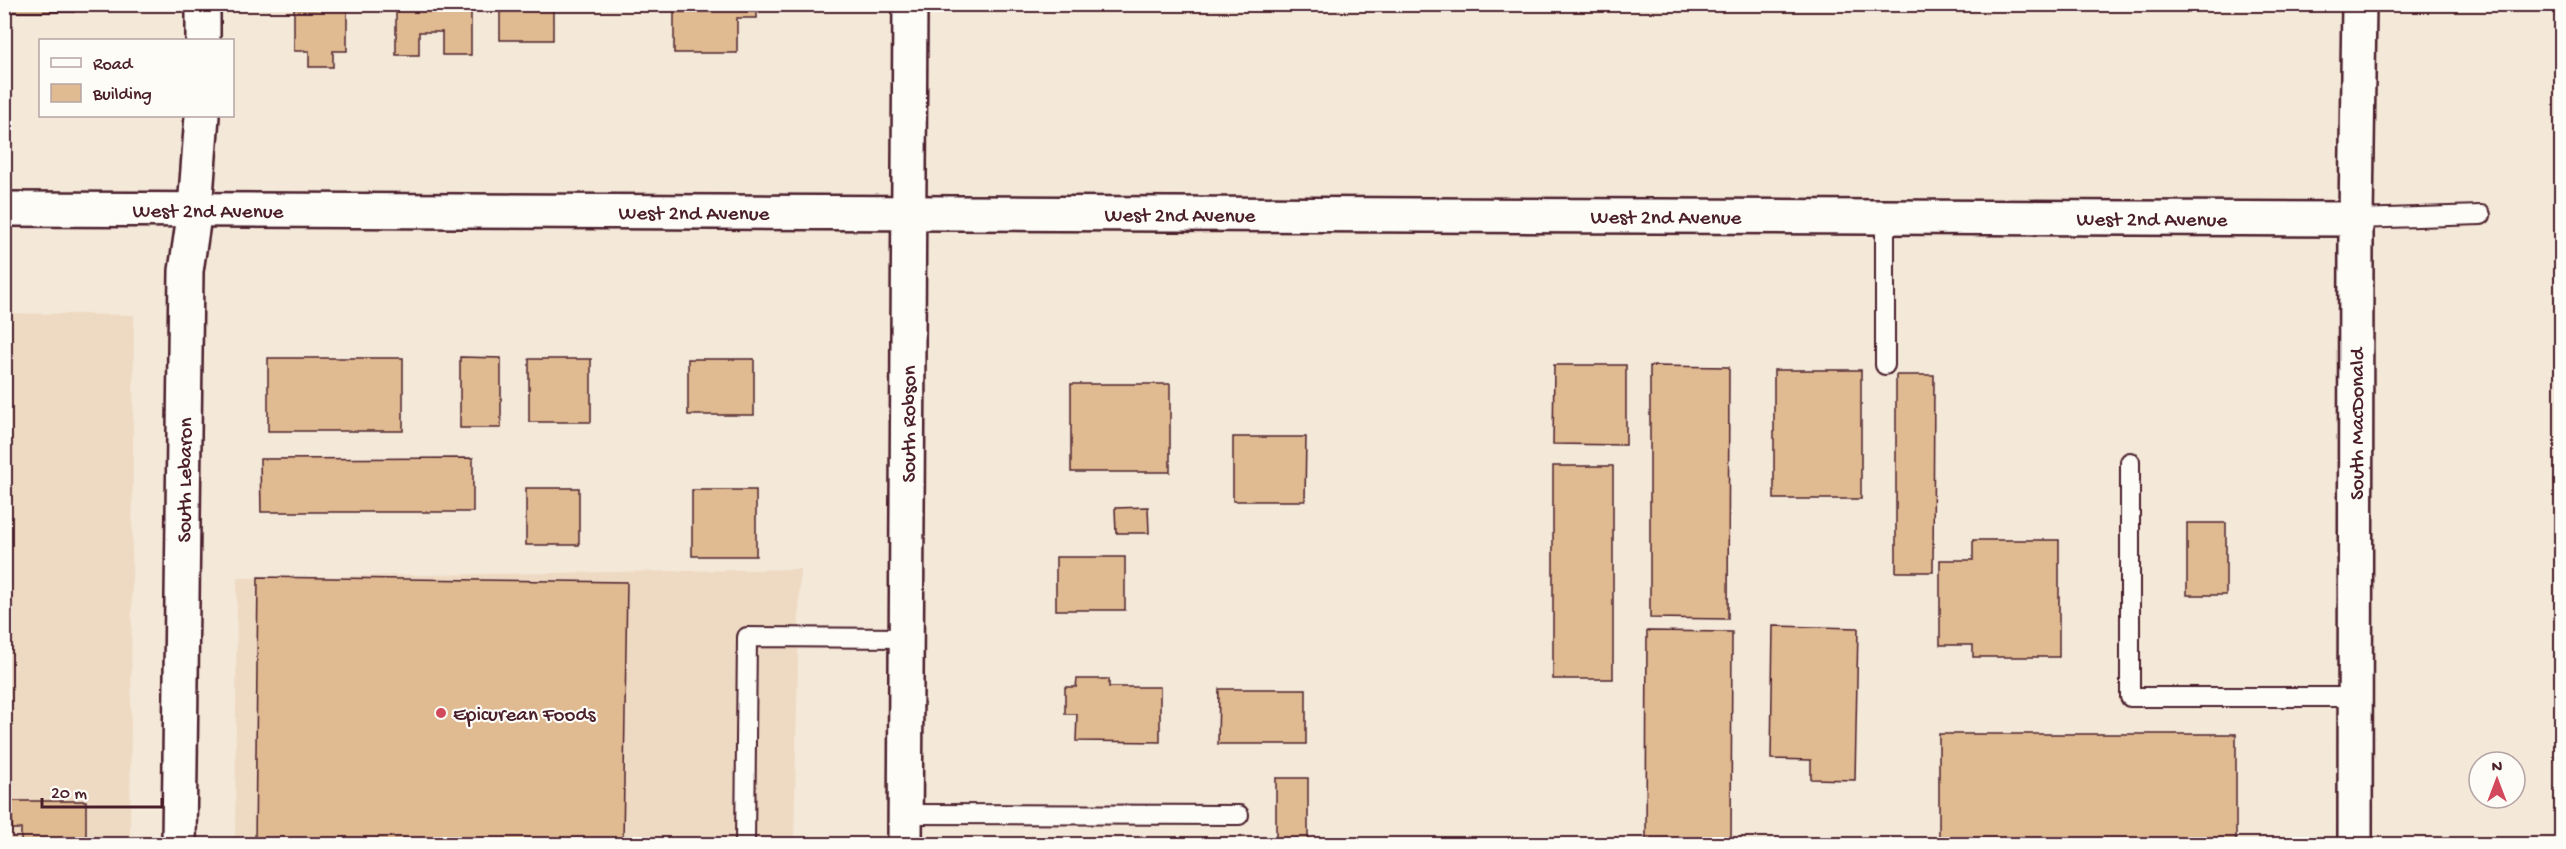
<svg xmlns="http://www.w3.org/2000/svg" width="2566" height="849" font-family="'Gochi Hand',sans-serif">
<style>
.built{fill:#eedac3}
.building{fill:#e0ba91;stroke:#4a1f2b;stroke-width:1.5}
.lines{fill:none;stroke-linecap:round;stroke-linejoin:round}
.service-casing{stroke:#4a1f2b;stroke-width:22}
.minor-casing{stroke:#4a1f2b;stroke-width:38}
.tertiary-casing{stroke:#4a1f2b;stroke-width:38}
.service{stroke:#fdfcf7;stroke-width:18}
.minor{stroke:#fdfcf7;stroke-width:33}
.tertiary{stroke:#fdfcf7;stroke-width:33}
.poi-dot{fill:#d1495b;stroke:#fdfcf7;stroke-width:2}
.labels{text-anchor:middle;stroke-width:4.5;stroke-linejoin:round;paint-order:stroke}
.street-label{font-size:21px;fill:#4a1f2b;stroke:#fdfcf7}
.poi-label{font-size:21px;fill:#4a1f2b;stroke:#fdfcf7;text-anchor:start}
</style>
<rect width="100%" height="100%" fill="#f4e8d8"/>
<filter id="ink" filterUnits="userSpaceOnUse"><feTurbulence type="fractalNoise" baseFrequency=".0167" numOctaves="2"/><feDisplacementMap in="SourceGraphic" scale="12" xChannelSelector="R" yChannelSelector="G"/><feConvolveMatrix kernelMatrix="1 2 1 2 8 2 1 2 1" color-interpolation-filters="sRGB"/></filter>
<g filter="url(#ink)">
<g class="built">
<path d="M 5,313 L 134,315 L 130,844 L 5,844 Z"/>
<path d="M 800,569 L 794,844 L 235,844 L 237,578 Z"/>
</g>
<g class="building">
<rect x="7" y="4" width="67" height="8"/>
<path d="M 317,4 L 347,4 L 347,51 L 333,51 L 333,67 L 309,67 L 309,51 L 294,51 L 294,9 L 317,9 Z"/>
<path d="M 396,4 L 471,4 L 471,55 L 442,55 L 442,32 L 419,32 L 419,55 L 396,55 Z"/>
<rect x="500" y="4" width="53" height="36"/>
<path d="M 689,4 L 757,4 L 757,18 L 737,18 L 737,53 L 674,53 L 674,12 L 689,12 Z"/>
<path d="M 460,357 L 501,358 L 501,428 L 460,428 Z"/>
<rect x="268" y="358" width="135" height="73"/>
<rect x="529" y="359" width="62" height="63"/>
<rect x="688" y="359" width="66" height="56"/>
<path d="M 1554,365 L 1626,365 L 1626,445 L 1553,444 Z"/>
<path d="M 1650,366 L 1729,367 L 1728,619 L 1650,618 Z"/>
<rect x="1774" y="370" width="87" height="129"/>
<path d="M 1896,375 L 1934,375 L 1933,572 L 1896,572 Z"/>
<rect x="1071" y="384" width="99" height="88"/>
<path d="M 1233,437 L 1306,437 L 1305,501 L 1233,501 Z"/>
<path d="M 473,458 L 473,512 L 261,512 L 260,459 Z"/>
<rect x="1553" y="466" width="60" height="213"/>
<rect x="526" y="488" width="53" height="57"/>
<rect x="692" y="490" width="64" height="66"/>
<path d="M 1148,507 L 1149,533 L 1116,533 L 1115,508 Z"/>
<rect x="2187" y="523" width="39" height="72"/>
<path d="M 1973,540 L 2059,540 L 2059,657 L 1973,657 L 1973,645 L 1940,645 L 1940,560 L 1973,560 Z"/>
<rect x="1056" y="557" width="69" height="53"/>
<rect x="2561" y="567" width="1" height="277"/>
<path d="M 258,577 L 627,582 L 623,844 L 255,844 Z"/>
<path d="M 1773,626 L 1858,628 L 1855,780 L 1811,779 L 1811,760 L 1771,759 Z"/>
<path d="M 1647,631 L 1732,632 L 1731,844 L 1646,844 Z"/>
<path d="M 1077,679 L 1109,679 L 1109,687 L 1160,687 L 1160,742 L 1076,741 L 1077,714 L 1065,714 L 1065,687 L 1076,687 Z"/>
<path d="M 1219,689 L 1306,689 L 1306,744 L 1218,744 Z"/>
<rect x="1939" y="734" width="297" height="110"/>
<rect x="1276" y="778" width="32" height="66"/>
<path d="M 12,801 L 86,801 L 86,844 L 21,844 L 21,829 L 12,829 Z"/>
</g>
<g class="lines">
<defs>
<g id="service">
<path d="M 1885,217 L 1885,365"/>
<path d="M 2356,219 L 2481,215"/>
<path d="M 2130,462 L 2130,697 L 2355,697"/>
<path d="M 905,814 L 1239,815"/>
<path d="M 745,844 L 747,637 L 906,638"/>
</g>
<g id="minor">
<path d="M 203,40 L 203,4"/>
<path id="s1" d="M 4,209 L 2356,219"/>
<path id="s2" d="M 179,844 L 186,271 L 195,209 L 202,116"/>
<path id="s3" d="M 905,844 L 910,4"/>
</g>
<g id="tertiary">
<path id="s4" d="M 2355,844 L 2356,219 L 2359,4"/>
</g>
</defs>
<use href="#service" class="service-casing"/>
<use href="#minor" class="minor-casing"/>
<use href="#tertiary" class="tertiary-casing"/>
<use href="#service" class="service"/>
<use href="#minor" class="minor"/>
<use href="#tertiary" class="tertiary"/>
</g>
</g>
<circle class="poi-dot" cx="441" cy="713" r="6"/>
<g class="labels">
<g class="street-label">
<text dy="7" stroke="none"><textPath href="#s1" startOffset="204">West 2nd Avenue</textPath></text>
<text dy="7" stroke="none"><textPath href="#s1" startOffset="690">West 2nd Avenue</textPath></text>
<text dy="7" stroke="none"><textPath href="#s1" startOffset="1176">West 2nd Avenue</textPath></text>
<text dy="7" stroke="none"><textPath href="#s1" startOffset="1662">West 2nd Avenue</textPath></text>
<text dy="7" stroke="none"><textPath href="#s1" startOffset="2148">West 2nd Avenue</textPath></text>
<text dy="7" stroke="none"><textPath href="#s3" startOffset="420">South Robson</textPath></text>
<text dy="7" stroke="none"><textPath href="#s4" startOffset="420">South MacDonald</textPath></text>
<text dy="7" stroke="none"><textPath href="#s2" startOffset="364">South Lebaron</textPath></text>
</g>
<g class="poi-label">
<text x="453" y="720">Epicurean Foods</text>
</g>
</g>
<rect width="2566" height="849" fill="none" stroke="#fdfcf7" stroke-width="24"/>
<rect x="12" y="12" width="2542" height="825" fill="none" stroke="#4a1f2b" stroke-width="2" filter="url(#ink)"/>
<rect x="39" y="39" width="195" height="78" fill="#fdfcf7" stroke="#b5a4a5" stroke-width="1.5"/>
<rect x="51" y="58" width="30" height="9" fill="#fdfcf7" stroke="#b5a4a5" stroke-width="1.5"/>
<text x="93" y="69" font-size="18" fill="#4a1f2b">Road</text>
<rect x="51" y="84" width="30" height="18" fill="#e0ba91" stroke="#b5a4a5" stroke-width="1.5"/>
<text x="93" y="99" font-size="18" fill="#4a1f2b">Building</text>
<g transform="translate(2497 780)"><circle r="28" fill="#fdfcf7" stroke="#b5a4a5" stroke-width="1.5"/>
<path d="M0-4.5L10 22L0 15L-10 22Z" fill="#d1495b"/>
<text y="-9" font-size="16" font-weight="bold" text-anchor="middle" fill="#4a1f2b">N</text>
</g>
<path d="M42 798v9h120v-9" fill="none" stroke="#4a1f2b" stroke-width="3"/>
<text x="51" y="798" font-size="18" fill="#4a1f2b" stroke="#fdfcf7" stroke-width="4.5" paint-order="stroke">20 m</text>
</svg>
